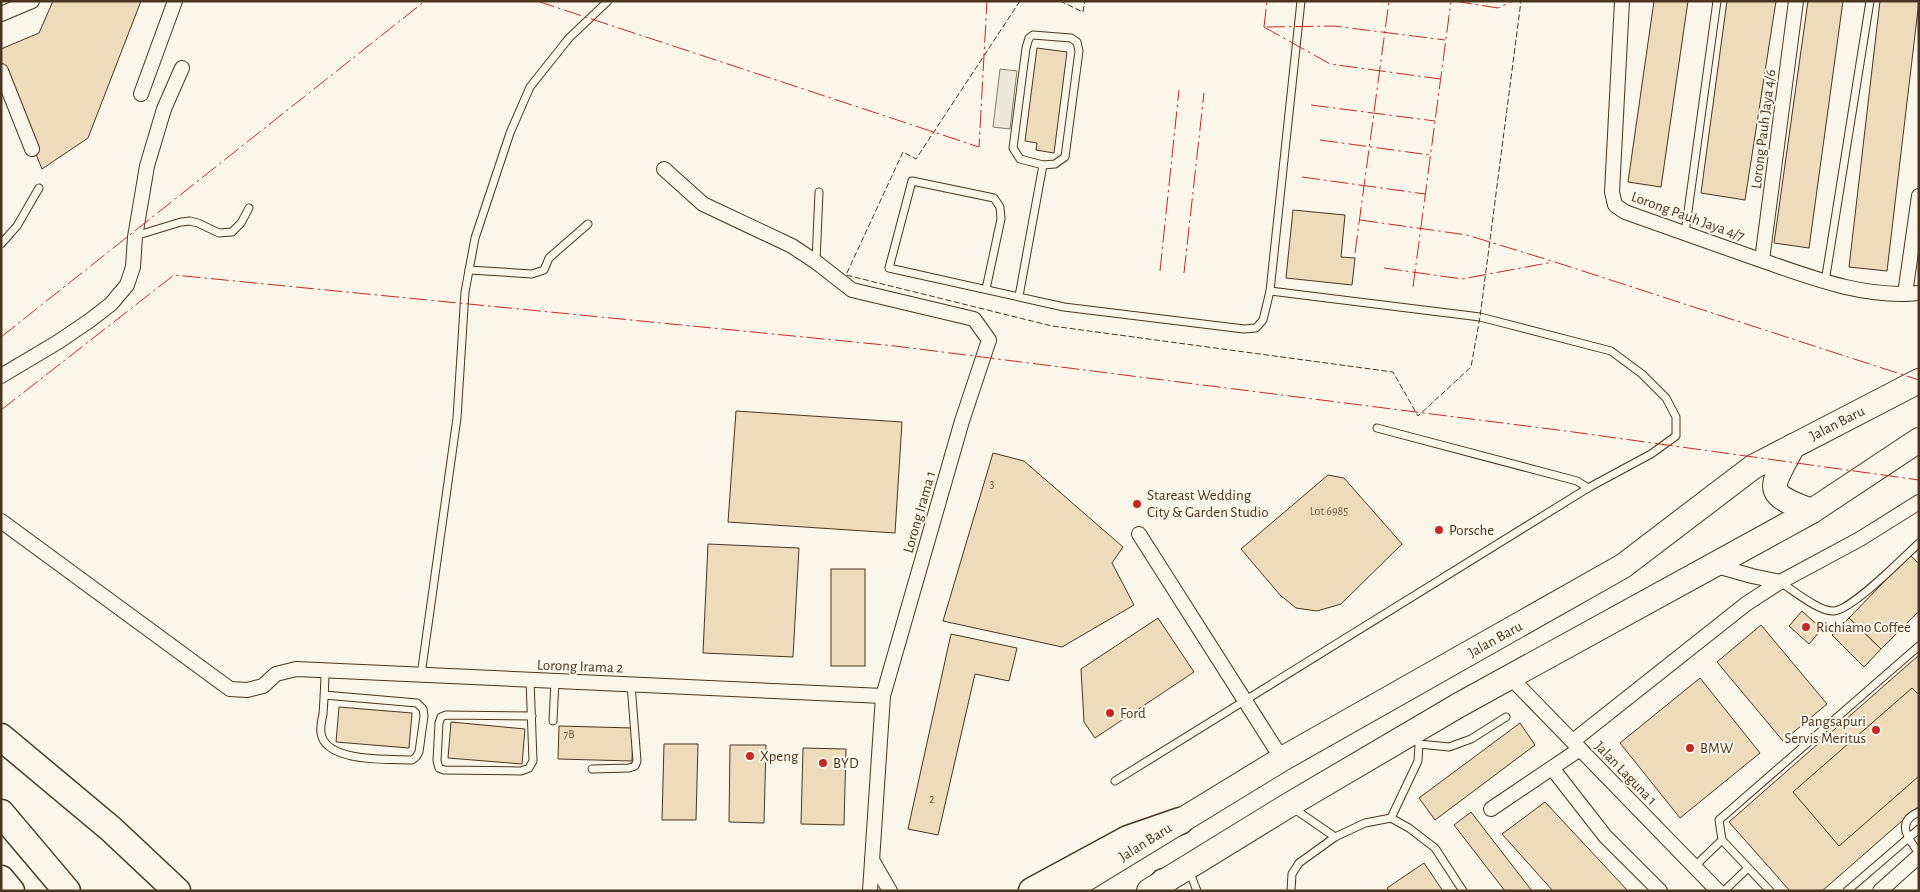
<svg xmlns="http://www.w3.org/2000/svg" width="1920" height="892" font-family="'Alegreya Sans',sans-serif">
<style>
.parking{fill:#ede7d9;stroke:#887966}
.building{fill:#ecdcbc;stroke:#4a3520}
.lines{fill:none;stroke-linecap:round;stroke-linejoin:round}
.service-casing{stroke:#4a3520;stroke-width:9}
.minor-casing{stroke:#4a3520;stroke-width:16}
.trunk-casing{stroke:#4a3520;stroke-width:26}
.motorway-casing{stroke:#4a3520;stroke-width:29}
.service{stroke:#fbf6e9;stroke-width:7}
.minor{stroke:#fbf6e9;stroke-width:14}
.trunk{stroke:#fbf6e9;stroke-width:24}
.motorway{stroke:#fbf6e9;stroke-width:26}
.fence{stroke:#4a3520;stroke-width:1;stroke-dasharray:6 2.5;stroke-linecap:butt}
.power{stroke:#c62828;stroke-width:1;stroke-dasharray:18 4 2.5 4;stroke-linecap:butt}
.poi-dot{fill:#c62828;stroke:#fbf6e9;stroke-width:2}
.labels{text-anchor:middle;stroke-width:4;stroke-linejoin:round;paint-order:stroke}
.number-label{font-size:12px;fill:#725f47}
.street-label{font-size:15px;fill:#4a3520;stroke:#fbf6e9}
.poi-label{font-size:15px;fill:#4a3520;stroke:#fbf6e9;text-anchor:start}
</style>
<rect width="100%" height="100%" fill="#fbf6e9"/>
<path class="parking" d="M 1000,69 L 1017,71 L 1010,129 L 993,127 Z"/>
<g class="building">
<path d="M 53,1 L 141,1 L 88,138 L 42,169 L 1,67 L 1,49 L 39,33 Z"/>
<path d="M 1654,1 L 1688,1 L 1661,187 L 1628,182 Z"/>
<path d="M 1727,1 L 1776,1 L 1745,200 L 1701,193 Z"/>
<path d="M 1808,1 L 1843,1 L 1809,248 L 1774,243 Z"/>
<path d="M 1880,1 L 1919,1 L 1887,271 L 1849,267 Z"/>
<path d="M 1037,48 L 1067,52 L 1054,153 L 1036,150 L 1037,143 L 1025,141 Z"/>
<path d="M 1293,210 L 1345,215 L 1341,257 L 1355,258 L 1352,285 L 1286,278 Z"/>
<path d="M 736,411 L 902,422 L 895,533 L 728,522 Z"/>
<path d="M 993,453 L 1024,461 L 1123,547 L 1112,563 L 1134,605 L 1062,647 L 943,621 Z"/>
<path d="M 1328,475 L 1344,478 L 1402,544 L 1341,604 L 1317,611 L 1296,608 L 1280,595 L 1241,549 Z"/>
<path d="M 708,544 L 799,548 L 793,657 L 703,653 Z"/>
<path d="M 1910,555 L 1919,564 L 1919,611 L 1881,649 L 1849,618 Z"/>
<rect x="831" y="569" width="34" height="97"/>
<path d="M 1802,611 L 1822,629 L 1809,644 L 1789,626 Z"/>
<path d="M 1158,618 L 1194,672 L 1095,738 L 1084,722 L 1081,669 Z"/>
<path d="M 1849,618 L 1881,649 L 1864,667 L 1832,635 Z"/>
<path d="M 1761,625 L 1827,704 L 1783,741 L 1717,662 Z"/>
<path d="M 951,634 L 1017,648 L 1009,681 L 975,674 L 938,835 L 908,829 Z"/>
<path d="M 1919,655 L 1919,806 L 1822,891 L 1790,891 L 1729,822 Z"/>
<path d="M 1700,678 L 1760,753 L 1680,818 L 1620,743 Z"/>
<path d="M 1912,688 L 1919,695 L 1919,776 L 1839,846 L 1793,792 Z"/>
<path d="M 339,707 L 412,713 L 409,748 L 336,742 Z"/>
<path d="M 451,722 L 525,729 L 522,764 L 448,758 Z"/>
<path d="M 1520,723 L 1535,745 L 1435,820 L 1419,798 Z"/>
<path d="M 559,726 L 633,728 L 632,761 L 558,759 Z"/>
<path d="M 664,744 L 698,744 L 696,820 L 662,820 Z"/>
<path d="M 730,745 L 766,745 L 764,823 L 729,822 Z"/>
<path d="M 803,748 L 846,749 L 844,825 L 801,824 Z"/>
<path d="M 1545,802 L 1628,891 L 1553,891 L 1502,834 Z"/>
<path d="M 1471,812 L 1532,891 L 1505,891 L 1454,825 Z"/>
<path d="M 1424,863 L 1443,891 L 1389,891 L 1387,888 Z"/>
</g>
<g class="lines">
<defs>
<g id="service">
<path d="M 1033,35 L 1071,38 L 1077,42 L 1079,51 L 1065,157 L 1055,164 L 1043,165 L 1020,159 L 1013,148 L 1026,48 L 1029,38 Z"/>
<path d="M 1685,233 L 1717,1"/>
<path d="M 135,236 L 181,222 L 190,221 L 198,223 L 219,233 L 232,232 L 241,223 L 249,208"/>
<path d="M 1,244 L 17,226 L 39,188"/>
<path d="M 816,261 L 819,192"/>
<path d="M 469,270 L 532,274 L 544,270 L 549,258 L 588,224"/>
<path d="M 1825,282 L 1870,1"/>
<path d="M 986,289 L 1001,219 L 1000,207 L 994,198 L 912,181 L 889,268 L 1064,307 L 1244,329 L 1256,328 L 1263,320 L 1270,291 L 1301,1"/>
<path d="M 1019,296 L 1043,165"/>
<path d="M 1377,428 L 1577,481 L 1588,488"/>
<path d="M 1780,582 C 1793,590 1819,612 1834,611 C 1853,609 1903,558 1919,543"/>
<path d="M 421,675 L 457,418 L 465,292 L 475,238 L 510,133 L 530,87 L 569,38 L 608,1"/>
<path d="M 530,680 L 533,761 L 529,768 L 521,771 L 444,770 L 439,768 L 437,761 L 439,723 L 441,717 L 446,715 L 532,716"/>
<path d="M 324,695 L 417,703 L 423,709 L 424,716 L 419,752 L 416,757 L 412,760 C 390,759 325,763 321,733 C 320,727 322,719 323,714 C 324,699 325,685 325,671"/>
<path d="M 553,721 L 555,681"/>
<path d="M 1417,733 L 1419,744 L 1449,747 L 1471,739 L 1506,717"/>
<path d="M 592,769 L 629,768 L 635,766 L 637,761 L 631,684"/>
<path d="M 1115,781 L 1588,488 L 1651,454 L 1676,436 L 1676,417 L 1666,398 L 1642,374 L 1611,351 L 1480,317 L 1270,291"/>
<path d="M 1293,808 L 1335,837 L 1365,823 L 1391,818 L 1409,828 L 1435,848 L 1463,891"/>
<path d="M 1919,812 C 1895,822 1908,839 1919,853"/>
<path d="M 1391,818 L 1418,761 L 1419,744"/>
<path d="M 1694,867 L 1722,840"/>
<path d="M 1189,870 L 1197,891"/>
<path d="M 1291,891 L 1292,874 L 1299,863 L 1335,837"/>
<path d="M 1724,891 L 1748,868"/>
<path d="M 1770,891 L 1722,840 L 1719,820 L 1919,646"/>
<path d="M 1847,891 L 1919,829"/>
</g>
<g id="minor">
<path d="M 1622,1 L 1612,192 L 1615,205 L 1625,212 C 1667,227 1709,242 1752,257 C 1805,275 1861,299 1919,293"/>
<path d="M 1,14 L 32,1"/>
<path d="M 1,71 L 32,149"/>
<path d="M 141,94 L 175,1"/>
<path d="M 664,169 L 703,204 L 792,246 L 816,262 L 852,290 L 974,319 L 989,340 L 962,421 L 883,696 L 870,891"/>
<path d="M 1762,260 L 1796,1"/>
<path d="M 1905,294 L 1919,196"/>
<path d="M 1,376 L 58,342 L 89,321 L 111,304 L 127,285 L 133,267 L 135,237 L 147,166 L 164,109 L 182,68"/>
<path d="M 1,521 L 230,689 L 247,690 L 263,686 L 276,674 L 296,669 L 883,696"/>
<path d="M 1139,534 L 1282,759"/>
<path d="M 1713,565 L 1752,576 L 1780,582"/>
<path d="M 1510,677 L 1718,891"/>
<path d="M 1573,741 L 1746,604 L 1780,582 L 1860,539 L 1919,502"/>
<path d="M 1552,768 L 1605,836 L 1660,891"/>
<path d="M 1491,809 L 1580,749"/>
<path d="M 872,860 L 890,891"/>
<path d="M 1880,891 L 1919,856"/>
</g>
<g id="trunk">
<path d="M 1793,446 C 1771,488 1761,493 1812,511"/>
<path d="M 1066,891 L 1282,759 L 1623,566 L 1753,467 L 1919,381"/>
<path d="M 1149,891 L 1289,805 L 1459,705 L 1812,511 L 1919,440"/>
</g>
<g id="motorway">
<path d="M 1,737 L 111,829 L 177,891"/>
<path d="M 1,813 L 67,891"/>
<path d="M 1,879 L 11,891"/>
<path d="M 1032,891 L 1128,839 L 1180,821"/>
<path d="M 1156,891 L 1164,882"/>
</g>
</defs>
<use href="#service" class="service-casing"/>
<use href="#minor" class="minor-casing"/>
<use href="#trunk" class="trunk-casing"/>
<use href="#motorway" class="motorway-casing"/>
<use href="#service" class="service"/>
<use href="#minor" class="minor"/>
<use href="#trunk" class="trunk"/>
<use href="#motorway" class="motorway"/>
<g class="fence">
<path d="M 1020,1 L 916,159 L 903,152 L 846,275 L 1052,326 L 1393,372 L 1418,416 L 1471,367 L 1480,317 L 1521,1"/>
<path d="M 1060,1 L 1083,12 L 1085,1"/>
</g>
<g class="power">
<path d="M 537,1 L 979,147 L 987,1"/>
<path d="M 1454,1 L 1498,8 L 1513,1"/>
<path d="M 1264,27 L 1330,64 L 1440,79"/>
<path d="M 1264,27 L 1267,1"/>
<path d="M 1267,27 L 1334,26 L 1445,40"/>
<path d="M 1311,105 L 1435,121"/>
<path d="M 1320,140 L 1430,155"/>
<path d="M 1302,177 L 1425,194"/>
<path d="M 1360,220 L 1467,235 L 1555,262 L 1919,380"/>
<path d="M 1355,253 L 1389,1"/>
<path d="M 1384,268 L 1462,279 L 1553,262"/>
<path d="M 1160,271 L 1179,90"/>
<path d="M 1184,273 L 1204,93"/>
<path d="M 1413,287 L 1451,1"/>
<path d="M 1,337 L 425,1"/>
<path d="M 1,410 L 174,275 L 895,346 L 1566,431 L 1919,480"/>
</g>
</g>
<g class="poi-dot">
<circle cx="1137" cy="504" r="5"/>
<circle cx="1439" cy="530" r="5"/>
<circle cx="1806" cy="627" r="5"/>
<circle cx="1110" cy="713" r="5"/>
<circle cx="1876" cy="730" r="5"/>
<circle cx="1690" cy="748" r="5"/>
<circle cx="750" cy="756" r="5"/>
<circle cx="823" cy="763" r="5"/>
</g>
<g class="labels">
<g class="number-label">
<text x="992" y="488">3</text>
<text x="1329" y="515">Lot 6985</text>
<text x="569" y="738">7B</text>
<text x="932" y="803">2</text>
</g>
<g class="street-label">
<text transform="translate(1763 129) rotate(-83)" y="5">Lorong Pauh Jaya 4/6</text>
<text transform="translate(1688 216) rotate(20)" y="5">Lorong Pauh Jaya 4/7</text>
<text transform="translate(1837 423) rotate(-27)" y="5">Jalan Baru</text>
<text transform="translate(919 512) rotate(-74)" y="5">Lorong Irama 1</text>
<text transform="translate(1495 639) rotate(-29)" y="5">Jalan Baru</text>
<text transform="translate(580 666) rotate(2)" y="5">Lorong Irama 2</text>
<text transform="translate(1626 773) rotate(46)" y="5">Jalan Laguna 1</text>
<text transform="translate(1145 842) rotate(-32)" y="5">Jalan Baru</text>
</g>
<g class="poi-label">
<text x="1147" y="500">Stareast Wedding<tspan x="1147" dy="17">City &amp; Garden Studio</tspan></text>
<text x="1449" y="535">Porsche</text>
<text x="1816" y="632">Richiamo Coffee</text>
<text x="1120" y="718">Ford</text>
<text x="1866" y="726" text-anchor="end">Pangsapuri<tspan x="1866" dy="17">Servis Meritus</tspan></text>
<text x="1700" y="753">BMW</text>
<text x="760" y="761">Xpeng</text>
<text x="833" y="768">BYD</text>
</g>
</g>
<rect width="1920" height="892" fill="none" stroke="#4a3520" stroke-width="5"/>
</svg>
